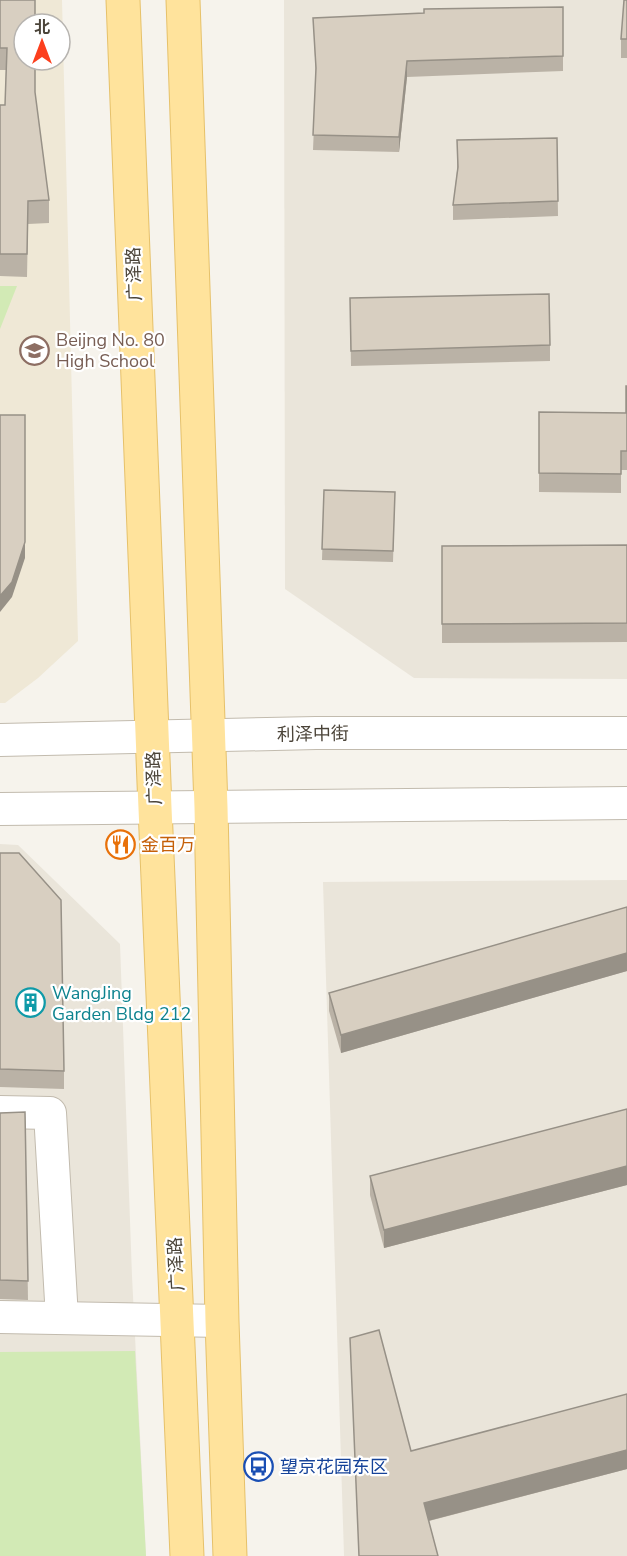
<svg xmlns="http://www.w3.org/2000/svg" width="627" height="1556" font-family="'Nunito Sans','Noto Sans SC',sans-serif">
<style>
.residential{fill:#eae5da}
.education{fill:#efe8d6;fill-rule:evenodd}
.green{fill:#d2eab5}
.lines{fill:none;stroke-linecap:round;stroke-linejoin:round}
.minor-casing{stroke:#c2bbae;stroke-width:34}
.major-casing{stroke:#e6c16a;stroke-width:35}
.minor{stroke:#fff;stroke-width:32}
.major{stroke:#ffe39c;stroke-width:33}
.wall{fill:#bab2a6}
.shaded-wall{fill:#979187}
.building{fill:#d8cfc1;stroke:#979187;stroke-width:1.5}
.labels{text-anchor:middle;stroke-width:4.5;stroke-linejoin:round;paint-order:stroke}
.street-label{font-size:18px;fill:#4b4439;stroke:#fff}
.education-label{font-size:18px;fill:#785e54;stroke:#fff;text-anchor:start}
.food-label{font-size:18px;fill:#c56008;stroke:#fff;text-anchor:start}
.culture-label{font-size:18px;fill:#0d838f;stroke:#fff;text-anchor:start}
.transit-label{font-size:18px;fill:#164399;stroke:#fff;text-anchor:start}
</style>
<rect width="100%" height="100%" fill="#f6f3ec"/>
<g class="residential">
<path d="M 284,0 L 627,0 L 627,679 L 414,678 L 285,589 Z"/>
<path d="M 0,844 L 18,845 L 120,944 L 132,1276 L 146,1556 L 0,1556 Z"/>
<path d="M 627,880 L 627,1556 L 344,1556 L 323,882 Z"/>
</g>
<path class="education" d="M 0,0 L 62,0 L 78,641 L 38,678 L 5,703 L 0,703 ZM 24,24 L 60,24 L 60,60 L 24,60 Z"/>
<g class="green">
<path d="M 0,286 L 17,286 L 0,329 Z"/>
<path d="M 135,1351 L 146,1556 L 0,1556 L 0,1352 Z"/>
</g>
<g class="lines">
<defs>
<g id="minor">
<path d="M 0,740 L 316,733 L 627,733"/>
<path d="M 0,809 L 627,803"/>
<path d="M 0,1112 L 50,1113 L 62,1318"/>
<path d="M 0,1317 L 222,1321"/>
</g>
<g id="major">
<path d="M 123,0 L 155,808 L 187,1556"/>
<path d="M 183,0 L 211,807 L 222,1321 L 230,1556"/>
</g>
</defs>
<use href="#minor" class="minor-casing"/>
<use href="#major" class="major-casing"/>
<use href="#minor" class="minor"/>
<use href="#major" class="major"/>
</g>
<g class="wall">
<path d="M 0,0 L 35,93 L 49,200 L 49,223 L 28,224 L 27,277 L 0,276 L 0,105 L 5,105 L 6,70 L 0,70 Z"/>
<path d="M 627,0 L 627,58 L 621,58 L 621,39 Z"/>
<path d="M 563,7 L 563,71 L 407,77 L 399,152 L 313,150 L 316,77 L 313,18 Z"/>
<path d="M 557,138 L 558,216 L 453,220 L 453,205 L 457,171 L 457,140 Z"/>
<path d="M 350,298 L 550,345 L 550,361 L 351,366 Z"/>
<path d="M 627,386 L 627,470 L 621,470 L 621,493 L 539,492 L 539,412 L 626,413 Z"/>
<path d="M 324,490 L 395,492 L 393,562 L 322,560 Z"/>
<path d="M 627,545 L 627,642 L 442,643 L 442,546 Z"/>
<path d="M 0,853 L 64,1071 L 64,1089 L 0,1087 Z"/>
<path d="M 627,907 L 627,971 L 341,1053 L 329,1011 L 329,993 Z"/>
<path d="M 627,1109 L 627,1185 L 384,1248 L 370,1195 L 370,1176 Z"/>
<path d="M 25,1112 L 28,1300 L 0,1299 L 0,1113 Z"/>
<path d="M 350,1338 L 411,1451 L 627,1394 L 627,1469 L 429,1521 L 438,1556 L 359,1556 Z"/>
</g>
<g class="shaded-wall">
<path d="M 407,61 L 407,77 L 399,152 L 399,137 Z"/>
<path d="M 25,542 L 25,558 L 12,597 L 0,612 L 0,596 Z"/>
<path d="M 627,953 L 627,971 L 341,1053 L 341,1035 Z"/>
<path d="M 627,1166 L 627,1185 L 384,1248 L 384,1230 Z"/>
<path d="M 627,1450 L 627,1469 L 424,1522 L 424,1503 Z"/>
</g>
<g class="building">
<path d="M 0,0 L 35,0 L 35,24 L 24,24 L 24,60 L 35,60 L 35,92 L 49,200 L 28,201 L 27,254 L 0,254 L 0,105 L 5,105 L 7,48 L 0,48 Z"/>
<path d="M 624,0 L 627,0 L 627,39 L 621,39 Z"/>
<path d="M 563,7 L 563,56 L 407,61 L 399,137 L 313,135 L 316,68 L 313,18 L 424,13 L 424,9 Z"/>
<path d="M 557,138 L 558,201 L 453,205 L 458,167 L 457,140 Z"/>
<path d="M 549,294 L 550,345 L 351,351 L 350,298 Z"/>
<path d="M 626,386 L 627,386 L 627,451 L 621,451 L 621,474 L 539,473 L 539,412 L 626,413 Z"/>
<path d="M 0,415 L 25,415 L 25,542 L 12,582 L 0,596 Z"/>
<path d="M 324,490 L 395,492 L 393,551 L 322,549 Z"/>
<path d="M 627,545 L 627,623 L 442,624 L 442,546 Z"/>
<path d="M 0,853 L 19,853 L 61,900 L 64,1071 L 0,1069 Z"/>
<path d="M 627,907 L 627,953 L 341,1035 L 329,993 Z"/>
<path d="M 627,1109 L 627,1166 L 384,1230 L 370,1176 Z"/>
<path d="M 25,1112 L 28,1281 L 0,1280 L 0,1113 Z"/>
<path d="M 379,1330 L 411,1451 L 627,1394 L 627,1450 L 424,1503 L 438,1556 L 359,1556 L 350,1338 Z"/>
</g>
<defs>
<symbol id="school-ring" viewBox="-11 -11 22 22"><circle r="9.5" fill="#fff" stroke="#8d6e63" stroke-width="1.5"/><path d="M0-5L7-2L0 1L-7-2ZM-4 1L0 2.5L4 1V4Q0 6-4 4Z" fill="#8d6e63"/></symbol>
<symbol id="restaurant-ring" viewBox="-11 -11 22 22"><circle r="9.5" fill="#fff" stroke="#e8710a" stroke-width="1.5"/><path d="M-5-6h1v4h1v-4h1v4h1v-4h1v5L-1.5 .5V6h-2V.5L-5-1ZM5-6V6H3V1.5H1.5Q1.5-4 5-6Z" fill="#e8710a"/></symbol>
<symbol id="building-ring" viewBox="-11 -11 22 22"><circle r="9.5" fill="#fff" stroke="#0f9aa8" stroke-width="1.5"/><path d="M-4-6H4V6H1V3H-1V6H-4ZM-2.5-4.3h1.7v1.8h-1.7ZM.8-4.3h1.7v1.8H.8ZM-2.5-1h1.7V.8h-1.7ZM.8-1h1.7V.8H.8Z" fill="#0f9aa8"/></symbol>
<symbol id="bus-ring" viewBox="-11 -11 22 22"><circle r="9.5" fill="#fff" stroke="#1a4fb4" stroke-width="1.5"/><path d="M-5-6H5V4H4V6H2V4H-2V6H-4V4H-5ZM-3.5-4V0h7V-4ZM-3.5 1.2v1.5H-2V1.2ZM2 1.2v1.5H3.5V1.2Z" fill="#1a4fb4"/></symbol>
</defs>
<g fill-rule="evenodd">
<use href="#school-ring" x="18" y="334" width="33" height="33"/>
<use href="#restaurant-ring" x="104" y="828" width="33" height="33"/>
<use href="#building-ring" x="14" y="986" width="33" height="33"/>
<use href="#bus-ring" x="242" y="1450" width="33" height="33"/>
</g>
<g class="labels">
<g class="street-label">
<text transform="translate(134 274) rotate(-92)" y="6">广泽路</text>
<text transform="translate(313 734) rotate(-1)" y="6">利泽中街</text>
<text transform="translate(154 778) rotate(-92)" y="6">广泽路</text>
<text transform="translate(176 1264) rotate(-93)" y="6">广泽路</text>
</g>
<g class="education-label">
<text x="56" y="346">Beijng No. 80<tspan x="56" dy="21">High School</tspan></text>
</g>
<g class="food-label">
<text x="141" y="851">金百万</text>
</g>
<g class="culture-label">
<text x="52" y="999">WangJing<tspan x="52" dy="21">Garden Bldg 212</tspan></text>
</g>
<g class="transit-label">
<text x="280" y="1473">望京花园东区</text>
</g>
</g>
<g transform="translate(42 42)"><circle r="28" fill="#ffffff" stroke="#b7b4b0" stroke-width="1.5"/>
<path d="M0-4.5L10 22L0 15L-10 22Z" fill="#fc3f1d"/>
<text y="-9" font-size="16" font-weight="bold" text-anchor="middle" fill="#4b4439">北</text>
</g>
</svg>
